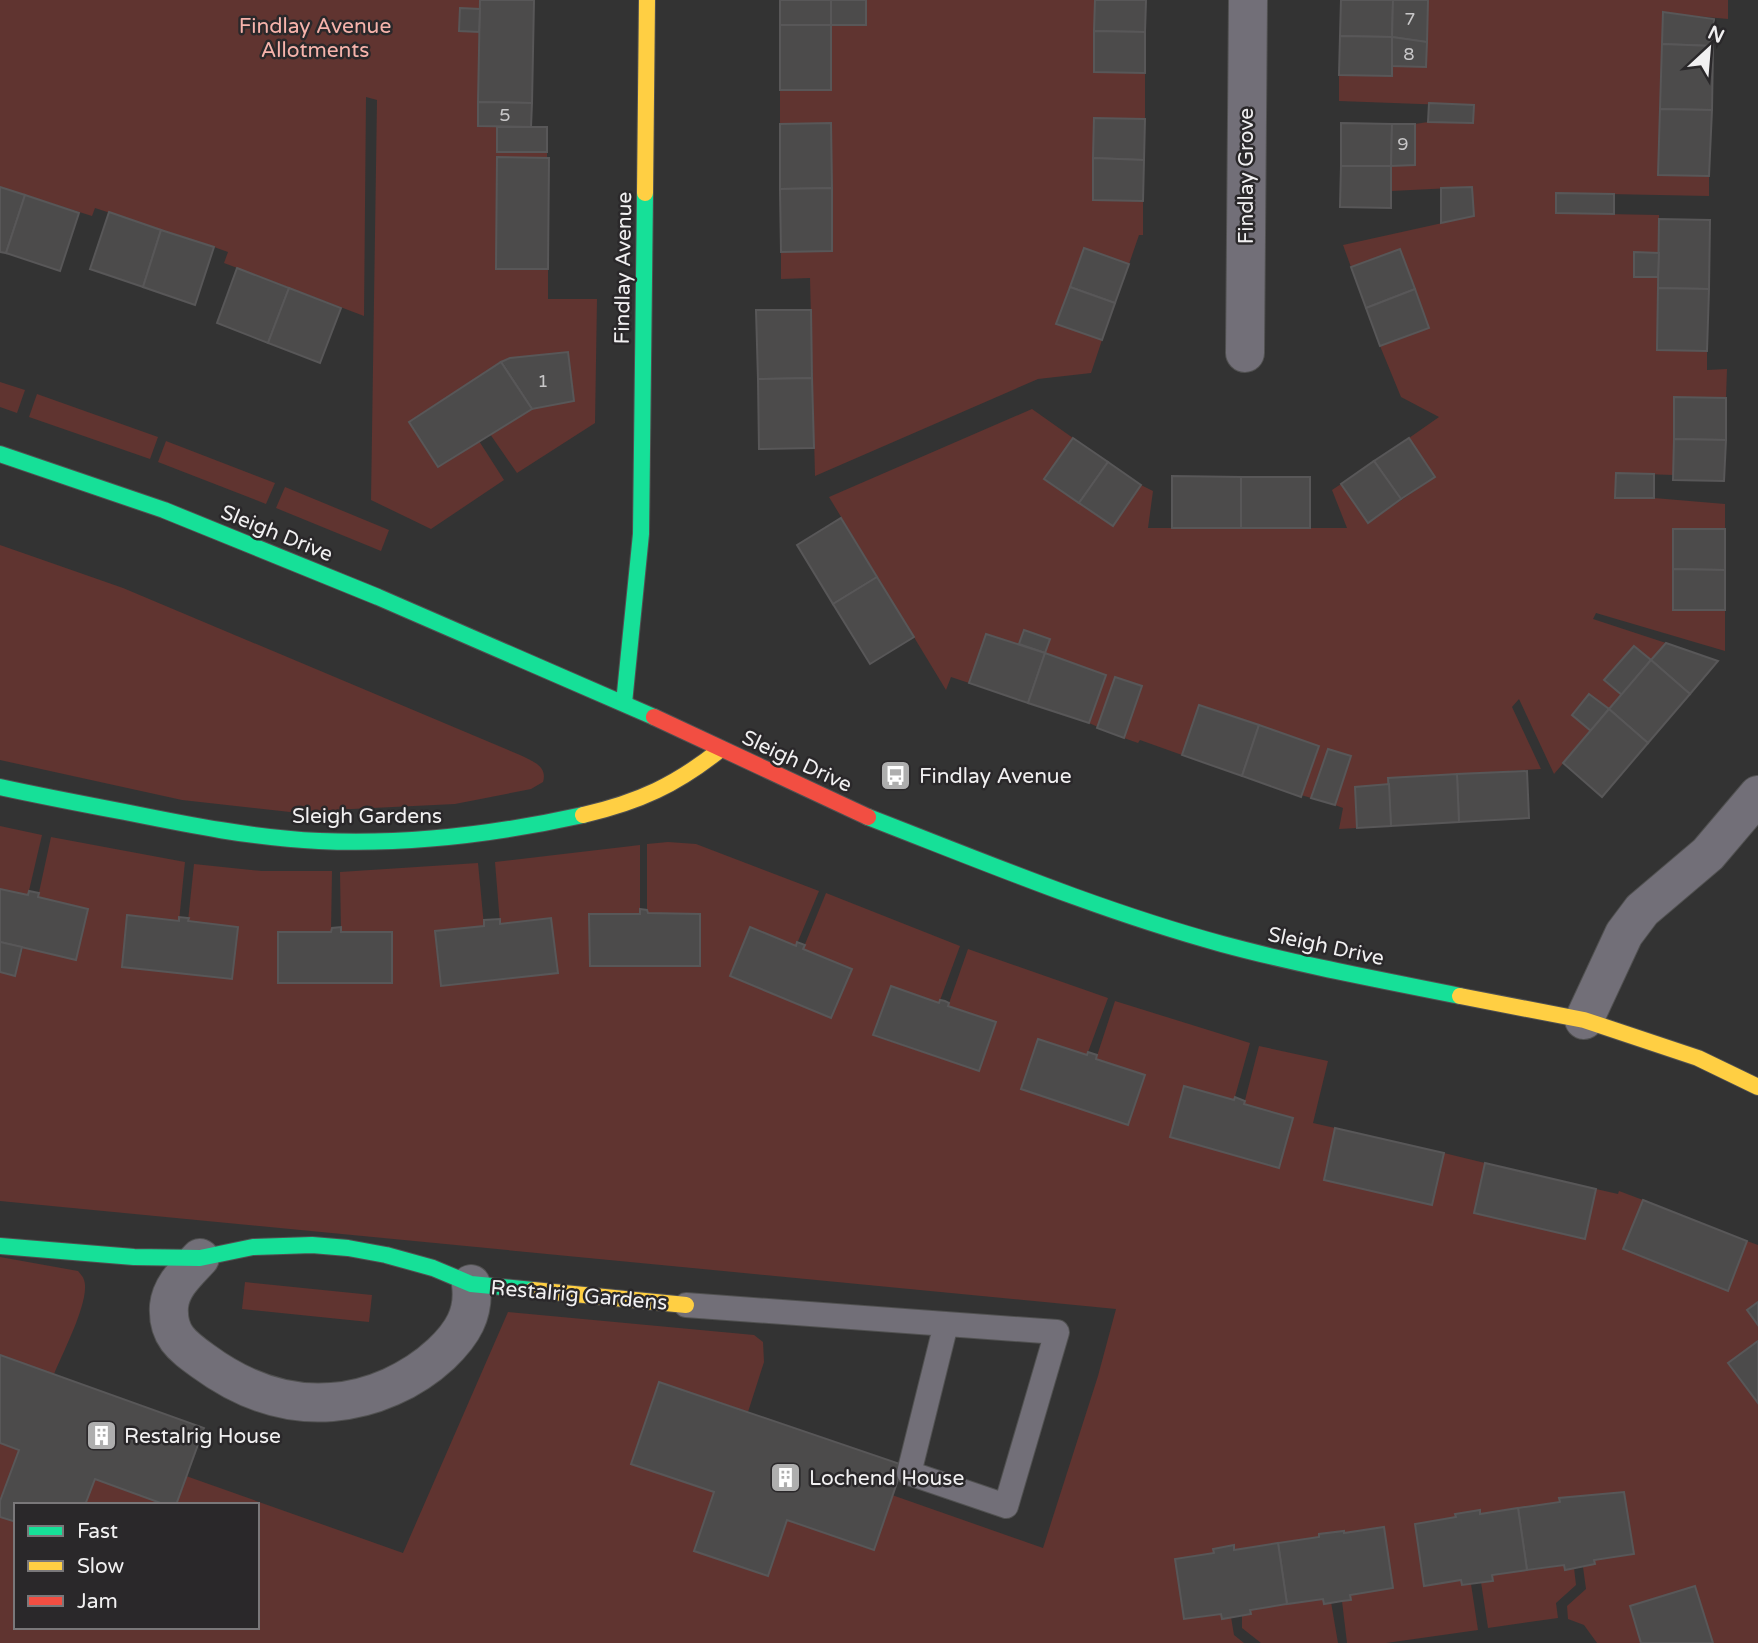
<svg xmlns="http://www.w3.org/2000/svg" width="1758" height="1643" font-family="'Varela Round',sans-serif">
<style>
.green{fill:#603430}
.building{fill:#4c4b4b;stroke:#585758;stroke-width:2}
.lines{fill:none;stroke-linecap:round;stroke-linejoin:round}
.lane-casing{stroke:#515151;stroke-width:26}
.street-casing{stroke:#515151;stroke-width:40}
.fast-casing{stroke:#515151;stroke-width:18}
.slow-casing{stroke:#515151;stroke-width:18}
.jam-casing{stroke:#515151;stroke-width:18}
.lane{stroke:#726f78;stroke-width:24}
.street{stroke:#726f78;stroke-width:38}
.fast{stroke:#16e098;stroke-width:16}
.slow{stroke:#ffcf43;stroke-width:16}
.jam{stroke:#f24e42;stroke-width:16}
.labels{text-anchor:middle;stroke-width:5;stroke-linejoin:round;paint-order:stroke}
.number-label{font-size:18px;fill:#c8c7c8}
.park-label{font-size:21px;fill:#f6b3ab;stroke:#2a282a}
.street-label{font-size:21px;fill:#f1f0f1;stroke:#2a282a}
.poi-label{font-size:21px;fill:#f1f0f1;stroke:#2a282a;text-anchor:start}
</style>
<rect width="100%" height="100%" fill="#333"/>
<g class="green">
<path d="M 0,0 L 480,0 L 480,9 L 460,9 L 459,31 L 479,32 L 478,126 L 497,127 L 497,152 L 547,152 L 547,158 L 497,157 L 496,268 L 548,269 L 548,299 L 597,299 L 595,423 L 517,473 L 490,434 L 532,409 L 545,406 L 510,358 L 501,362 L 409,422 L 438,467 L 479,441 L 504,480 L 431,529 L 371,500 L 377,100 L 366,97 L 364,316 L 224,263 L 228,252 L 214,247 L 95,208 L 92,216 L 0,187 Z"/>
<path d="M 866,0 L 1095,0 L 1094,72 L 1145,73 L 1145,119 L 1094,118 L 1093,200 L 1143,201 L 1143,235 L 1139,235 L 1129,264 L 1084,249 L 1057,324 L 1102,340 L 1091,373 L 1038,379 L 815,476 L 810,278 L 781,279 L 781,252 L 832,251 L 831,124 L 780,124 L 780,90 L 831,90 L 831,25 L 866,25 Z"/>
<path d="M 1428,0 L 1728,0 L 1728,19 L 1663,13 L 1659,175 L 1709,176 L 1709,196 L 1556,193 L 1556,213 L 1659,215 L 1659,253 L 1634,253 L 1634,277 L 1658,277 L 1657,349 L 1707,351 L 1707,370 L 1727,369 L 1726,398 L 1674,397 L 1673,475 L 1616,473 L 1615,497 L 1654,498 L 1725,504 L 1725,529 L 1674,529 L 1673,609 L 1725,610 L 1725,651 L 1596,613 L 1593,619 L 1666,643 L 1651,660 L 1634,646 L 1622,695 L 1609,709 L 1589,694 L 1572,715 L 1591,731 L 1554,774 L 1519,699 L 1512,707 L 1541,769 L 1389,778 L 1389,784 L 1355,787 L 1357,828 L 1339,829 L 1343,808 L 1335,805 L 1350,756 L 1328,749 L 1311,798 L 1301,795 L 1318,746 L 1200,705 L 1182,755 L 1140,740 L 1138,743 L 1124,738 L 1142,686 L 1098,727 L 1089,723 L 1106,675 L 1045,653 L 1049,640 L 1024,631 L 1019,644 L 986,634 L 969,683 L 951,677 L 946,690 L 829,497 L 1032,409 L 1073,438 L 1045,480 L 1112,525 L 1141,485 L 1153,491 L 1148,528 L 1347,528 L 1332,490 L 1341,484 L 1368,523 L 1435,477 L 1409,438 L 1439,417 L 1401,397 L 1380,346 L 1429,328 L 1400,250 L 1351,267 L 1343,245 L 1474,216 L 1472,187 L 1391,191 L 1391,166 L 1415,164 L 1415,124 L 1428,122 L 1473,123 L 1474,106 L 1339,101 L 1339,75 L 1391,76 L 1392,66 L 1426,67 Z"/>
<path d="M 0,382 L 25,390 L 17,413 L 0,407 Z"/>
<path d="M 37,394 L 158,437 L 150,459 L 29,417 Z"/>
<path d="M 166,441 L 275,483 L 266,504 L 158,462 Z"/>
<path d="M 285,487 L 389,530 L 381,551 L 276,508 Z"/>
<path d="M 0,545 L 123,588 L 520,755 C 532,761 548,766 543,782 L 531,789 L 455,804 L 290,812 L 182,800 L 0,760 Z"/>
<path d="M 0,826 L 42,835 L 28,895 L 0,889 Z"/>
<path d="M 51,837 L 185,862 L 179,921 L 127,915 L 122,967 L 232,979 L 237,927 L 188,921 L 194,864 L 262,871 L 332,871 L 331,932 L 278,932 L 278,983 L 392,983 L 341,932 L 340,872 L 478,863 L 484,926 L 435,931 L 442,986 L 558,972 L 551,918 L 500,924 L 495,862 L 640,845 L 640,914 L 589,914 L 700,966 L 699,914 L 648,913 L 647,910 L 647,844 L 668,842 L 696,844 L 819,891 L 796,946 L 730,976 L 831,1018 L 852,969 L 803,949 L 826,893 L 960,946 L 939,1003 L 891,986 L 874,1036 L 979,1071 L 995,1022 L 948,1006 L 968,949 L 1108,998 L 1087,1055 L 1038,1039 L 1022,1089 L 1128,1125 L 1145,1075 L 1096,1059 L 1115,1001 L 1250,1043 L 1234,1100 L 1184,1086 L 1170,1137 L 1279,1168 L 1292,1118 L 1244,1104 L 1259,1046 L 1328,1061 L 1313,1123 L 1335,1128 L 1324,1180 L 1432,1205 L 1444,1153 L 1485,1163 L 1474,1213 L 1585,1239 L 1596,1189 L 1618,1194 L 1619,1191 L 1643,1200 L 1624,1249 L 1728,1290 L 1747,1241 L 1758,1245 L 1758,1302 L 1747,1310 L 1758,1325 L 1758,1341 L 1728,1363 L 1758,1403 L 1758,1643 L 1713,1643 L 1695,1586 L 1630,1606 L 1641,1643 L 1597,1643 L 1584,1625 L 1568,1619 L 1567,1606 L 1586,1589 L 1583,1567 L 1594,1564 L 1594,1560 L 1634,1554 L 1624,1492 L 1560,1498 L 1560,1502 L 1480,1514 L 1479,1510 L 1456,1514 L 1456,1517 L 1415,1524 L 1424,1586 L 1461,1580 L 1463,1585 L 1471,1584 L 1478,1630 L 1386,1643 L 1347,1643 L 1342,1601 L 1351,1600 L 1350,1595 L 1393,1588 L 1383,1527 L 1344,1533 L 1343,1531 L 1320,1534 L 1319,1537 L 1234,1550 L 1234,1545 L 1214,1549 L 1214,1553 L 1175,1559 L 1184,1619 L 1221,1614 L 1231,1617 L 1234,1635 L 1244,1643 L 0,1643 L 0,1517 L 16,1522 L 16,1627 L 257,1627 L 257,1505 L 176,1505 L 186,1476 L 403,1553 L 508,1312 L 754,1335 L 763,1342 L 764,1362 L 748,1412 L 659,1382 L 631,1463 L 714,1492 L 694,1551 L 768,1576 L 787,1520 L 873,1550 L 892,1495 L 1043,1548 L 1098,1376 L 1116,1309 L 0,1201 L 0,972 L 15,975 L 38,897 Z"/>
<path d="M 0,1257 L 78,1271 C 80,1274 83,1276 84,1280 C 91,1299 62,1354 54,1374 L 0,1355 Z"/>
<path d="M 245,1282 L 372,1295 L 369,1322 L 242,1309 Z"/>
<path d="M 0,1443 L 19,1450 L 0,1501 Z"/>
<path d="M 95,1479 L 166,1505 L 85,1505 Z"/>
<path d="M 1564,1565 L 1565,1569 L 1574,1568 L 1576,1585 L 1556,1603 L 1558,1618 L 1488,1628 L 1481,1582 L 1492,1575 Z"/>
<path d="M 1323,1599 L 1324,1603 L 1331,1602 L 1338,1643 L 1261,1643 L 1242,1628 L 1242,1615 L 1250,1614 L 1250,1610 Z"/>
</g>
<g class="building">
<path d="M 480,0 L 534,0 L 532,103 L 478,102 Z"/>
<rect x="780" y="0" width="51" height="25"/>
<rect x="831" y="0" width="35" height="25"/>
<path d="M 1095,0 L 1146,0 L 1145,32 L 1094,31 Z"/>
<path d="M 1341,0 L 1393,0 L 1392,37 L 1340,36 Z"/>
<path d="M 1393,0 L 1428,0 L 1427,42 L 1392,37 Z"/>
<path d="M 460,8 L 480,9 L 479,32 L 459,31 Z"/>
<path d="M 1663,12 L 1714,19 L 1713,46 L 1662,44 Z"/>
<rect x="780" y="25" width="51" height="65"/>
<path d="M 1094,31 L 1145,32 L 1145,73 L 1094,72 Z"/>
<path d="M 1340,36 L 1392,37 L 1392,76 L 1339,75 Z"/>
<path d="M 1392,37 L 1427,42 L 1426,67 L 1392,66 Z"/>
<path d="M 1662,44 L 1713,46 L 1712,110 L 1660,109 Z"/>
<path d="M 478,102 L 532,103 L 531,127 L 478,126 Z"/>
<path d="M 1429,103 L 1474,105 L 1473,123 L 1428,122 Z"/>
<path d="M 1660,109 L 1712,110 L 1709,176 L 1658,175 Z"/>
<path d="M 1094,118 L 1145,119 L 1144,160 L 1093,158 Z"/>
<path d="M 831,123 L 832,188 L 780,189 L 780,124 Z"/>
<path d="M 1341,123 L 1392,124 L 1391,166 L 1341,166 Z"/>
<path d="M 1392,124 L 1415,124 L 1415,165 L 1391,166 Z"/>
<rect x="497" y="127" width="50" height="25"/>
<path d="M 497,157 L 549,158 L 548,269 L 496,269 Z"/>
<path d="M 1093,158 L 1144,160 L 1143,201 L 1093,200 Z"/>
<path d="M 1341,166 L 1391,166 L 1391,208 L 1340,207 Z"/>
<path d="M 0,187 L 25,195 L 6,253 L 0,252 Z"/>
<path d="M 1472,187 L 1474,216 L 1441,223 L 1441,188 Z"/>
<path d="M 832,188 L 832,251 L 781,252 L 780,189 Z"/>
<path d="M 1556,193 L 1614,194 L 1614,214 L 1556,213 Z"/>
<path d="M 25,195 L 79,213 L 60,271 L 6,253 Z"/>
<path d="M 109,212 L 161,230 L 143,287 L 90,269 Z"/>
<path d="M 1659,219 L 1710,220 L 1709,289 L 1658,288 Z"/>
<path d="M 161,230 L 214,247 L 195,305 L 143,287 Z"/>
<path d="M 1084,248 L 1129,264 L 1115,303 L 1070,287 Z"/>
<path d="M 1400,249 L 1415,289 L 1366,308 L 1351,267 Z"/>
<path d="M 1634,252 L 1659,253 L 1658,277 L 1634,277 Z"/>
<path d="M 237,268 L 289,288 L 268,343 L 217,323 Z"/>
<path d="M 1070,287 L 1115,303 L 1102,340 L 1056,324 Z"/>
<path d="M 289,288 L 341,308 L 320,363 L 268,343 Z"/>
<path d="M 1658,288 L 1709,289 L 1707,351 L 1657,350 Z"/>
<path d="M 1415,289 L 1429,328 L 1380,346 L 1366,308 Z"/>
<path d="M 756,310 L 811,310 L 812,378 L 758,379 Z"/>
<path d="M 568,352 L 574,401 L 532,409 L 501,362 L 510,358 Z"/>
<path d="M 501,362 L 532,409 L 438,467 L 409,422 Z"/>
<path d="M 812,378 L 814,448 L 759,449 L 758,379 Z"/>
<path d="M 1674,397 L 1726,398 L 1726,440 L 1674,439 Z"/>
<path d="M 1073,438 L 1108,462 L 1079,503 L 1044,479 Z"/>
<path d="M 1409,438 L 1435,477 L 1401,499 L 1374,461 Z"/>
<path d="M 1674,439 L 1726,440 L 1724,481 L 1673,480 Z"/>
<path d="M 1374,461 L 1401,499 L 1368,523 L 1341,484 Z"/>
<path d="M 1108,462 L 1141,485 L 1113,526 L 1079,503 Z"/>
<path d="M 1616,473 L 1654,474 L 1654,498 L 1615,498 Z"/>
<path d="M 1172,476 L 1241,477 L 1241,528 L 1172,528 Z"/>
<rect x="1241" y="477" width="69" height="51"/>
<path d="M 841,518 L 877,577 L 833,604 L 797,545 Z"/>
<path d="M 1673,529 L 1725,529 L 1725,570 L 1673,569 Z"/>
<path d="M 1673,569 L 1725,570 L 1725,610 L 1673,610 Z"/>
<path d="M 877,577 L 914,637 L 870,664 L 833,604 Z"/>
<path d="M 1024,630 L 1050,639 L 1045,653 L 1019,644 Z"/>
<path d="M 986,634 L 1045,653 L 1028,703 L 969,683 Z"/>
<path d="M 1666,643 L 1718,661 L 1690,694 L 1651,660 Z"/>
<path d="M 1634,646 L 1651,660 L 1622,695 L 1604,680 Z"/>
<path d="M 1045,653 L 1106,675 L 1089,723 L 1028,703 Z"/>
<path d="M 1651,660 L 1690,694 L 1648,743 L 1609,709 Z"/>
<path d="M 1115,677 L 1142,686 L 1124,738 L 1097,728 Z"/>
<path d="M 1589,694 L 1609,709 L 1591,731 L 1572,715 Z"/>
<path d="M 1199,705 L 1259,725 L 1242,776 L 1182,755 Z"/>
<path d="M 1609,709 L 1648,743 L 1602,797 L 1563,763 Z"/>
<path d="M 1259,725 L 1319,746 L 1301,797 L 1242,776 Z"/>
<path d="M 1328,749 L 1351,756 L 1335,805 L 1311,798 Z"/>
<path d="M 1527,771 L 1529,818 L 1459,822 L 1457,774 Z"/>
<path d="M 1457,774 L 1459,822 L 1391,826 L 1388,778 Z"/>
<path d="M 1389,784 L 1391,826 L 1357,828 L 1355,787 Z"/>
<path d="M 0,889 L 28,895 L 29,891 L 39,893 L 38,897 L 88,909 L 76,960 L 0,942 Z"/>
<path d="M 640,909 L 647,910 L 648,913 L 700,914 L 700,966 L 590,966 L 589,914 L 640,914 Z"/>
<path d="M 127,915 L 179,921 L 179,917 L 189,918 L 188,921 L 238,927 L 232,979 L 122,967 Z"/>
<path d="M 551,918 L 558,973 L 441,986 L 435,931 L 484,926 L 484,920 L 500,919 L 500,924 Z"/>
<path d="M 341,927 L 341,932 L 392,932 L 392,983 L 278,983 L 278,932 L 331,932 L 332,928 Z"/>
<path d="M 750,927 L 796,946 L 797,942 L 805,945 L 803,949 L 852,969 L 831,1018 L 730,976 Z"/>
<path d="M 0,942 L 22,947 L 15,976 L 0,972 Z"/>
<path d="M 891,986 L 939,1003 L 940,1000 L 945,1001 L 949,1003 L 948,1006 L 996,1022 L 979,1071 L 873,1035 Z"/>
<path d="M 1038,1039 L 1087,1055 L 1088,1052 L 1097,1055 L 1096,1059 L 1145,1075 L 1128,1125 L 1021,1089 Z"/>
<path d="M 1184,1086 L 1234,1100 L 1235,1097 L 1245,1101 L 1244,1104 L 1293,1118 L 1279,1168 L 1170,1137 Z"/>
<path d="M 1335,1128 L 1444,1153 L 1432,1205 L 1324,1180 Z"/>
<path d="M 1485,1163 L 1596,1189 L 1585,1239 L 1474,1213 Z"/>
<path d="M 1643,1200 L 1747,1241 L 1728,1291 L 1623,1249 Z"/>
<path d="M 1758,1302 L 1758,1325 L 1747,1310 Z"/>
<path d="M 1758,1341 L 1758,1403 L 1728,1363 Z"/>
<path d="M 0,1355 L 204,1428 L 176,1505 L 166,1505 L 95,1479 L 85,1505 L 16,1505 L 16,1522 L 0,1517 L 0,1501 L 19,1450 L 0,1443 Z"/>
<path d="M 659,1382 L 903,1465 L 874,1550 L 787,1520 L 768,1576 L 694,1551 L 714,1492 L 631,1464 Z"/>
<path d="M 1624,1492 L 1634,1554 L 1594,1560 L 1595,1564 L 1565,1570 L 1564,1565 L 1527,1570 L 1518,1508 L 1560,1502 L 1559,1498 Z"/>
<path d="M 1518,1508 L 1527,1570 L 1492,1575 L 1493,1581 L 1462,1585 L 1461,1580 L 1424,1586 L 1415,1524 L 1456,1517 L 1455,1514 L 1480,1510 L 1480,1514 Z"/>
<path d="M 1384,1527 L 1393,1588 L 1350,1595 L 1351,1600 L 1342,1601 L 1324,1604 L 1323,1599 L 1287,1604 L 1278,1543 L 1319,1537 L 1319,1534 L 1344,1531 L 1344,1533 Z"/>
<path d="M 1278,1543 L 1287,1604 L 1250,1610 L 1251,1614 L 1222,1619 L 1221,1614 L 1184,1619 L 1175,1559 L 1214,1553 L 1213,1549 L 1234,1545 L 1234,1550 Z"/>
<path d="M 1695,1586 L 1713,1643 L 1641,1643 L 1630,1606 Z"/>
</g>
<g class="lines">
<defs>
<path id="lane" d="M 686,1305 L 1057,1332 L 1006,1506 L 909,1473 L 946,1324"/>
<g id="street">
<path d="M 1245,353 L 1248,0"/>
<path d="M 1584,1020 L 1624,934 L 1642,910 L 1708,854 L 1758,795"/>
<path d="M 200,1258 C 187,1272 171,1286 169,1306 C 167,1335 182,1346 203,1361 C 241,1389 283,1406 332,1402 C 372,1399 412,1381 441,1354 C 462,1334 475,1314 471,1284"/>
</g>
<g id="fast">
<path d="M 0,454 L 164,510 L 378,597 L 654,717"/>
<path d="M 624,703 L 641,534 L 645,193"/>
<path d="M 0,787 C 41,796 83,804 125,812 C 189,825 254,838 319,841 C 406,845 497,834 583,815"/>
<path d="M 868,817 C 984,862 1101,911 1222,944 C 1300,965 1381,980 1460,996"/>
<path d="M 0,1246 L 134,1257 L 200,1258 L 253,1247 L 312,1245 L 348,1248 L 386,1255 L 433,1268 L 471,1284 L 533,1290"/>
</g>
<g id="slow">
<path d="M 645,193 L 647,0"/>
<path d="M 583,815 C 639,802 676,785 721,749"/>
<path d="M 1460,996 L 1584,1020 L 1698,1058 L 1758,1087"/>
<path d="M 533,1290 L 686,1305"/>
</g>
<path id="jam" d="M 654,717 L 868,817"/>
</defs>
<use href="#lane" class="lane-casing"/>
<use href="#street" class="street-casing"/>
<use href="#fast" class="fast-casing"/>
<use href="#slow" class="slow-casing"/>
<use href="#jam" class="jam-casing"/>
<use href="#lane" class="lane"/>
<use href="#street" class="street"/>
<use href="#fast" class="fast"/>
<use href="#slow" class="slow"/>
<use href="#jam" class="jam"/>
</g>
<defs>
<symbol id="bus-square" viewBox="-11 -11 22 22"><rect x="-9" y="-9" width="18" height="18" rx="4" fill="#aeaeae" stroke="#2a282a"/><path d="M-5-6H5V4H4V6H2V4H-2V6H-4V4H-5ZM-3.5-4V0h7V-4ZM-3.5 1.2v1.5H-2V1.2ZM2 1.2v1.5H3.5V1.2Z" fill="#fff"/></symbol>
<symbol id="building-square" viewBox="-11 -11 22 22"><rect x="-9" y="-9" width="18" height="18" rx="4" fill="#aeaeae" stroke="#2a282a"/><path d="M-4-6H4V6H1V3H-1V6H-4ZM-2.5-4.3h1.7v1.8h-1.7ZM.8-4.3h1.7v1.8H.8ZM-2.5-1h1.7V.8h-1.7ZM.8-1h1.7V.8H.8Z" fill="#fff"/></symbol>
</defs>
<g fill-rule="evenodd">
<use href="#bus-square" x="878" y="758" width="35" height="35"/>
<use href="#building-square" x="84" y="1418" width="35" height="35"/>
<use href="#building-square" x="768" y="1460" width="35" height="35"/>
</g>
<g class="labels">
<g class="number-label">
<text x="1410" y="25">7</text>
<text x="1409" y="60">8</text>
<text x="505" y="121">5</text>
<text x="1403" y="150">9</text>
<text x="543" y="387">1</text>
</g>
<g class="park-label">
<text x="315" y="33">Findlay Avenue<tspan x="315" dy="24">Allotments</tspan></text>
</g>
<g class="street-label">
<text transform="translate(1246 176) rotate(-90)" y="7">Findlay Grove</text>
<text transform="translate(623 268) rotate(-89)" y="7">Findlay Avenue</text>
<text transform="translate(277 533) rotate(22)" y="7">Sleigh Drive</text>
<text transform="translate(797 761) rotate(25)" y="7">Sleigh Drive</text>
<text x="367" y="823">Sleigh Gardens</text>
<text transform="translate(1326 946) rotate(12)" y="7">Sleigh Drive</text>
<text transform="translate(579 1295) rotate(5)" y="7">Restalrig Gardens</text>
</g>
<g class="poi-label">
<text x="919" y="783">Findlay Avenue</text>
<text x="124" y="1443">Restalrig House</text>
<text x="809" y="1485">Lochend House</text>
</g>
</g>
<rect x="14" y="1503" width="245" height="126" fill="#2a282a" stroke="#7a787a" stroke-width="2"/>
<rect x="28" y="1526" width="35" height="10" fill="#16e098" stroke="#7a787a" stroke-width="2"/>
<text x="77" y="1538" font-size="21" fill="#f1f0f1">Fast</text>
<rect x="28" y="1561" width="35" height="10" fill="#ffcf43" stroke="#7a787a" stroke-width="2"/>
<text x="77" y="1573" font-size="21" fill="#f1f0f1">Slow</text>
<rect x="28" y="1596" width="35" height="10" fill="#f24e42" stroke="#7a787a" stroke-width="2"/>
<text x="77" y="1608" font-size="21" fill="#f1f0f1">Jam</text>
<g transform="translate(1709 49) rotate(26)" stroke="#2a282a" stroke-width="5" paint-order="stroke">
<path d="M0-5L12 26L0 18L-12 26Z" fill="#f1f0f1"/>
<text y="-10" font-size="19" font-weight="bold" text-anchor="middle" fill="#f1f0f1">N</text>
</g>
</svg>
